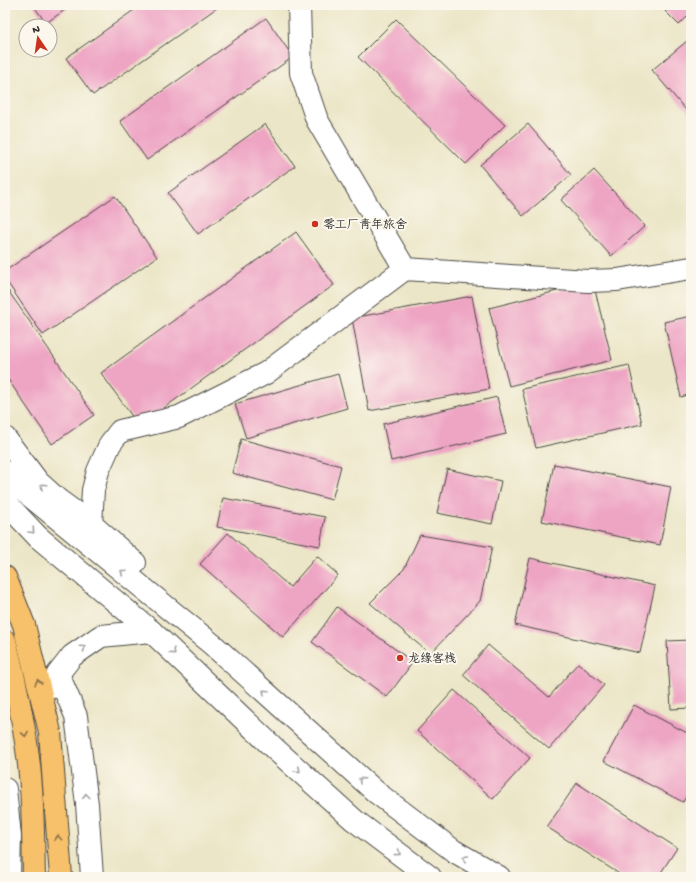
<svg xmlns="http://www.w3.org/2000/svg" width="696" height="882" font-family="'Gochi Hand','LXGW WenKai TC',sans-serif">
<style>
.building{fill:#eea5c4}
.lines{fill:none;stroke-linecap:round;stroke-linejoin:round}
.minor-casing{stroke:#484743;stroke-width:24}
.highway-casing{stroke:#484743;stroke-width:24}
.minor{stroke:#fff;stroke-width:22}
.highway{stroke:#f7c06b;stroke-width:22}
.oneway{stroke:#a0a0a0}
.oneway2{stroke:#876e48}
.poi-dot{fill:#c8321e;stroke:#fbf7ec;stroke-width:1.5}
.labels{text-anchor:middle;stroke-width:4;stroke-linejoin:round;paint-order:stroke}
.poi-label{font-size:12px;fill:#2b2b2b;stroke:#fbf7ec;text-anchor:start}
</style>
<rect width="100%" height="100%" fill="#fbf7ec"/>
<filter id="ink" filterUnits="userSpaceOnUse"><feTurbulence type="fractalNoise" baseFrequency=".025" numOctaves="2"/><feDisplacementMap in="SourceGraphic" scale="8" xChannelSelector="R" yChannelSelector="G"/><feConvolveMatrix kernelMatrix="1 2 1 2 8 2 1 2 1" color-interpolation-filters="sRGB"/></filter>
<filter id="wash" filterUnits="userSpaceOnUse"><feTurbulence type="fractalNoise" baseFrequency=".012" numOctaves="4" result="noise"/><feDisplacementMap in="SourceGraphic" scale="16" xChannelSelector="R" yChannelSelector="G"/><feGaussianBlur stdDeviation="0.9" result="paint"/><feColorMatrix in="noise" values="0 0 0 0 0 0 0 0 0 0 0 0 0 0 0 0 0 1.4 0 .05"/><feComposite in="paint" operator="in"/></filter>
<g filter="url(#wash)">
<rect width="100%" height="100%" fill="#ece6c8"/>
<g id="blocks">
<g class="building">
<path d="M 33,5 L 72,5 L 46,23 Z"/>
<path d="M 141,5 L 221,5 L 93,95 L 66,58 Z"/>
<path d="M 659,5 L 691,5 L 691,13 L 679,25 Z"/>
<path d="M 266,18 L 293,57 L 147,160 L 120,121 Z"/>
<path d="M 396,19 L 505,125 L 466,164 L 358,57 Z"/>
<path d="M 687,41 L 691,46 L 691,116 L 652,70 Z"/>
<path d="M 265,124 L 295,166 L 198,234 L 168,193 Z"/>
<path d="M 528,124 L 571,175 L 523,216 L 480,165 Z"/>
<path d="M 594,170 L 645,226 L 611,256 L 561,200 Z"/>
<path d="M 115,196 L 157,257 L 43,335 L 5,279 L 5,271 Z"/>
<path d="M 296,232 L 334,285 L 139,426 L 101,373 Z"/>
<path d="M 593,282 L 612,360 L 509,386 L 489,308 Z"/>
<path d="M 5,286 L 94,415 L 52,444 L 5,375 Z"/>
<path d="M 472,296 L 489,389 L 369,411 L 352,318 Z"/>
<path d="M 691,316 L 691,394 L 681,397 L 664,322 Z"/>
<path d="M 629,365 L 642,424 L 536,448 L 522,389 Z"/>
<path d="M 338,374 L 347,408 L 246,438 L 235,404 Z"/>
<path d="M 497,397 L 506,434 L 391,461 L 383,424 Z"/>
<path d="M 241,439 L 341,466 L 332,500 L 232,473 Z"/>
<path d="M 554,464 L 671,487 L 660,545 L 542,521 Z"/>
<path d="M 447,469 L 501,481 L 492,524 L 437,513 Z"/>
<path d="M 223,498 L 325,517 L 320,546 L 217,527 Z"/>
<path d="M 228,533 L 290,587 L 317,556 L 338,575 L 283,637 L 200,564 Z"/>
<path d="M 420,535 L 492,547 L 480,601 L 430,654 L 370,603 L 404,569 Z"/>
<path d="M 530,558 L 655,586 L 640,653 L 515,625 Z"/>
<path d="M 337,607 L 413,662 L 387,697 L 312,642 Z"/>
<path d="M 691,640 L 691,708 L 671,709 L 667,641 Z"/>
<path d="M 488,645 L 549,697 L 578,663 L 604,685 L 549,749 L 463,675 Z"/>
<path d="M 454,690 L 530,758 L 493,799 L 417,731 Z"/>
<path d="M 634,705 L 691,735 L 691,788 L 683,802 L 604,761 Z"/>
<path d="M 577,783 L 677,848 L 658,877 L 624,877 L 547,827 Z"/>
</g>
</g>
</g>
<g filter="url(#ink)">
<use href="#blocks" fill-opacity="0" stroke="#484743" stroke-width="1"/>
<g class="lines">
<defs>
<g id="minor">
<path d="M 299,5 L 301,73 L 317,120 L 405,269"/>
<path d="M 5,438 L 38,482 L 58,500 L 91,524 L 135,563"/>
<path d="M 5,472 L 13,482 L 213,645 L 377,793 L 454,851 L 499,877"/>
<path d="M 5,502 L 38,537 L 151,631 L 275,749 L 354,820 L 430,877"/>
<path d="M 91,524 L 93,490 L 98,471 L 110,444 L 120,431 L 179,417 L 266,373 L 405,269 L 588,281 L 617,280 L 691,268"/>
<path d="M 58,674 L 76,716 L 87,804 L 92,877"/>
<path d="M 56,687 L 58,674 L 72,656 L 101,636 L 151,631"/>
<path d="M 5,789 L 10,836 L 9,877"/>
</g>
<g id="highway">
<path d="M 5,577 L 24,625 L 50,732 L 61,877"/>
<path d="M 5,641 C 14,677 22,713 27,749 C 33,791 33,834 34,877"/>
</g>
</defs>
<use href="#minor" class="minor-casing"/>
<use href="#highway" class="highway-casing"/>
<use href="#minor" class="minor"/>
<use href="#highway" class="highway"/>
</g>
<defs><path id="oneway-chevron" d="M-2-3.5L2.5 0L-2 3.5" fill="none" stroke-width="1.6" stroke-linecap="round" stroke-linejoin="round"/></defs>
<g class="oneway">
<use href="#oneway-chevron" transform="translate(43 486) rotate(-137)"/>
<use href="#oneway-chevron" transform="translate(32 531) rotate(47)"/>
<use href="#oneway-chevron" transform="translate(123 572) rotate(-141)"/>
<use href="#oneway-chevron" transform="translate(83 648) rotate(-35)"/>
<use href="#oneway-chevron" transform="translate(173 652) rotate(43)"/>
<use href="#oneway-chevron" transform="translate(265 692) rotate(-137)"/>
<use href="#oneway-chevron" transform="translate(298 770) rotate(42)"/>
<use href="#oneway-chevron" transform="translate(361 780) rotate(-138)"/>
<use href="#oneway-chevron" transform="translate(86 796) rotate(-97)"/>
<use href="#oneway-chevron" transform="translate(398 853) rotate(37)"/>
<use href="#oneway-chevron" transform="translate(465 858) rotate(-150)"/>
</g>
<g class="oneway2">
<use href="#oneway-chevron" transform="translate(38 682) rotate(-104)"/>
<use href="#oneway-chevron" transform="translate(25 734) rotate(80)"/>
<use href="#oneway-chevron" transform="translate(58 838) rotate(-94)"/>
</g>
</g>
<g class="poi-dot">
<circle cx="315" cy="224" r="4"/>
<circle cx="400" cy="658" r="4"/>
</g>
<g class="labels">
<g class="poi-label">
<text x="323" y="228">零工厂青年旅舍</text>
<text x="408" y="662">龙缘客栈</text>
</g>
</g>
<rect width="696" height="882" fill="none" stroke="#fbf7ec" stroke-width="20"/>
<g transform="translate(38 38) rotate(347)"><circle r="19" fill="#fbf7ec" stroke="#a8a59f"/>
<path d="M0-3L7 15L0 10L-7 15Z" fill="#c8321e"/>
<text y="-6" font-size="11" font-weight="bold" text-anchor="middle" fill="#2b2b2b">N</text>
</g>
</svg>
